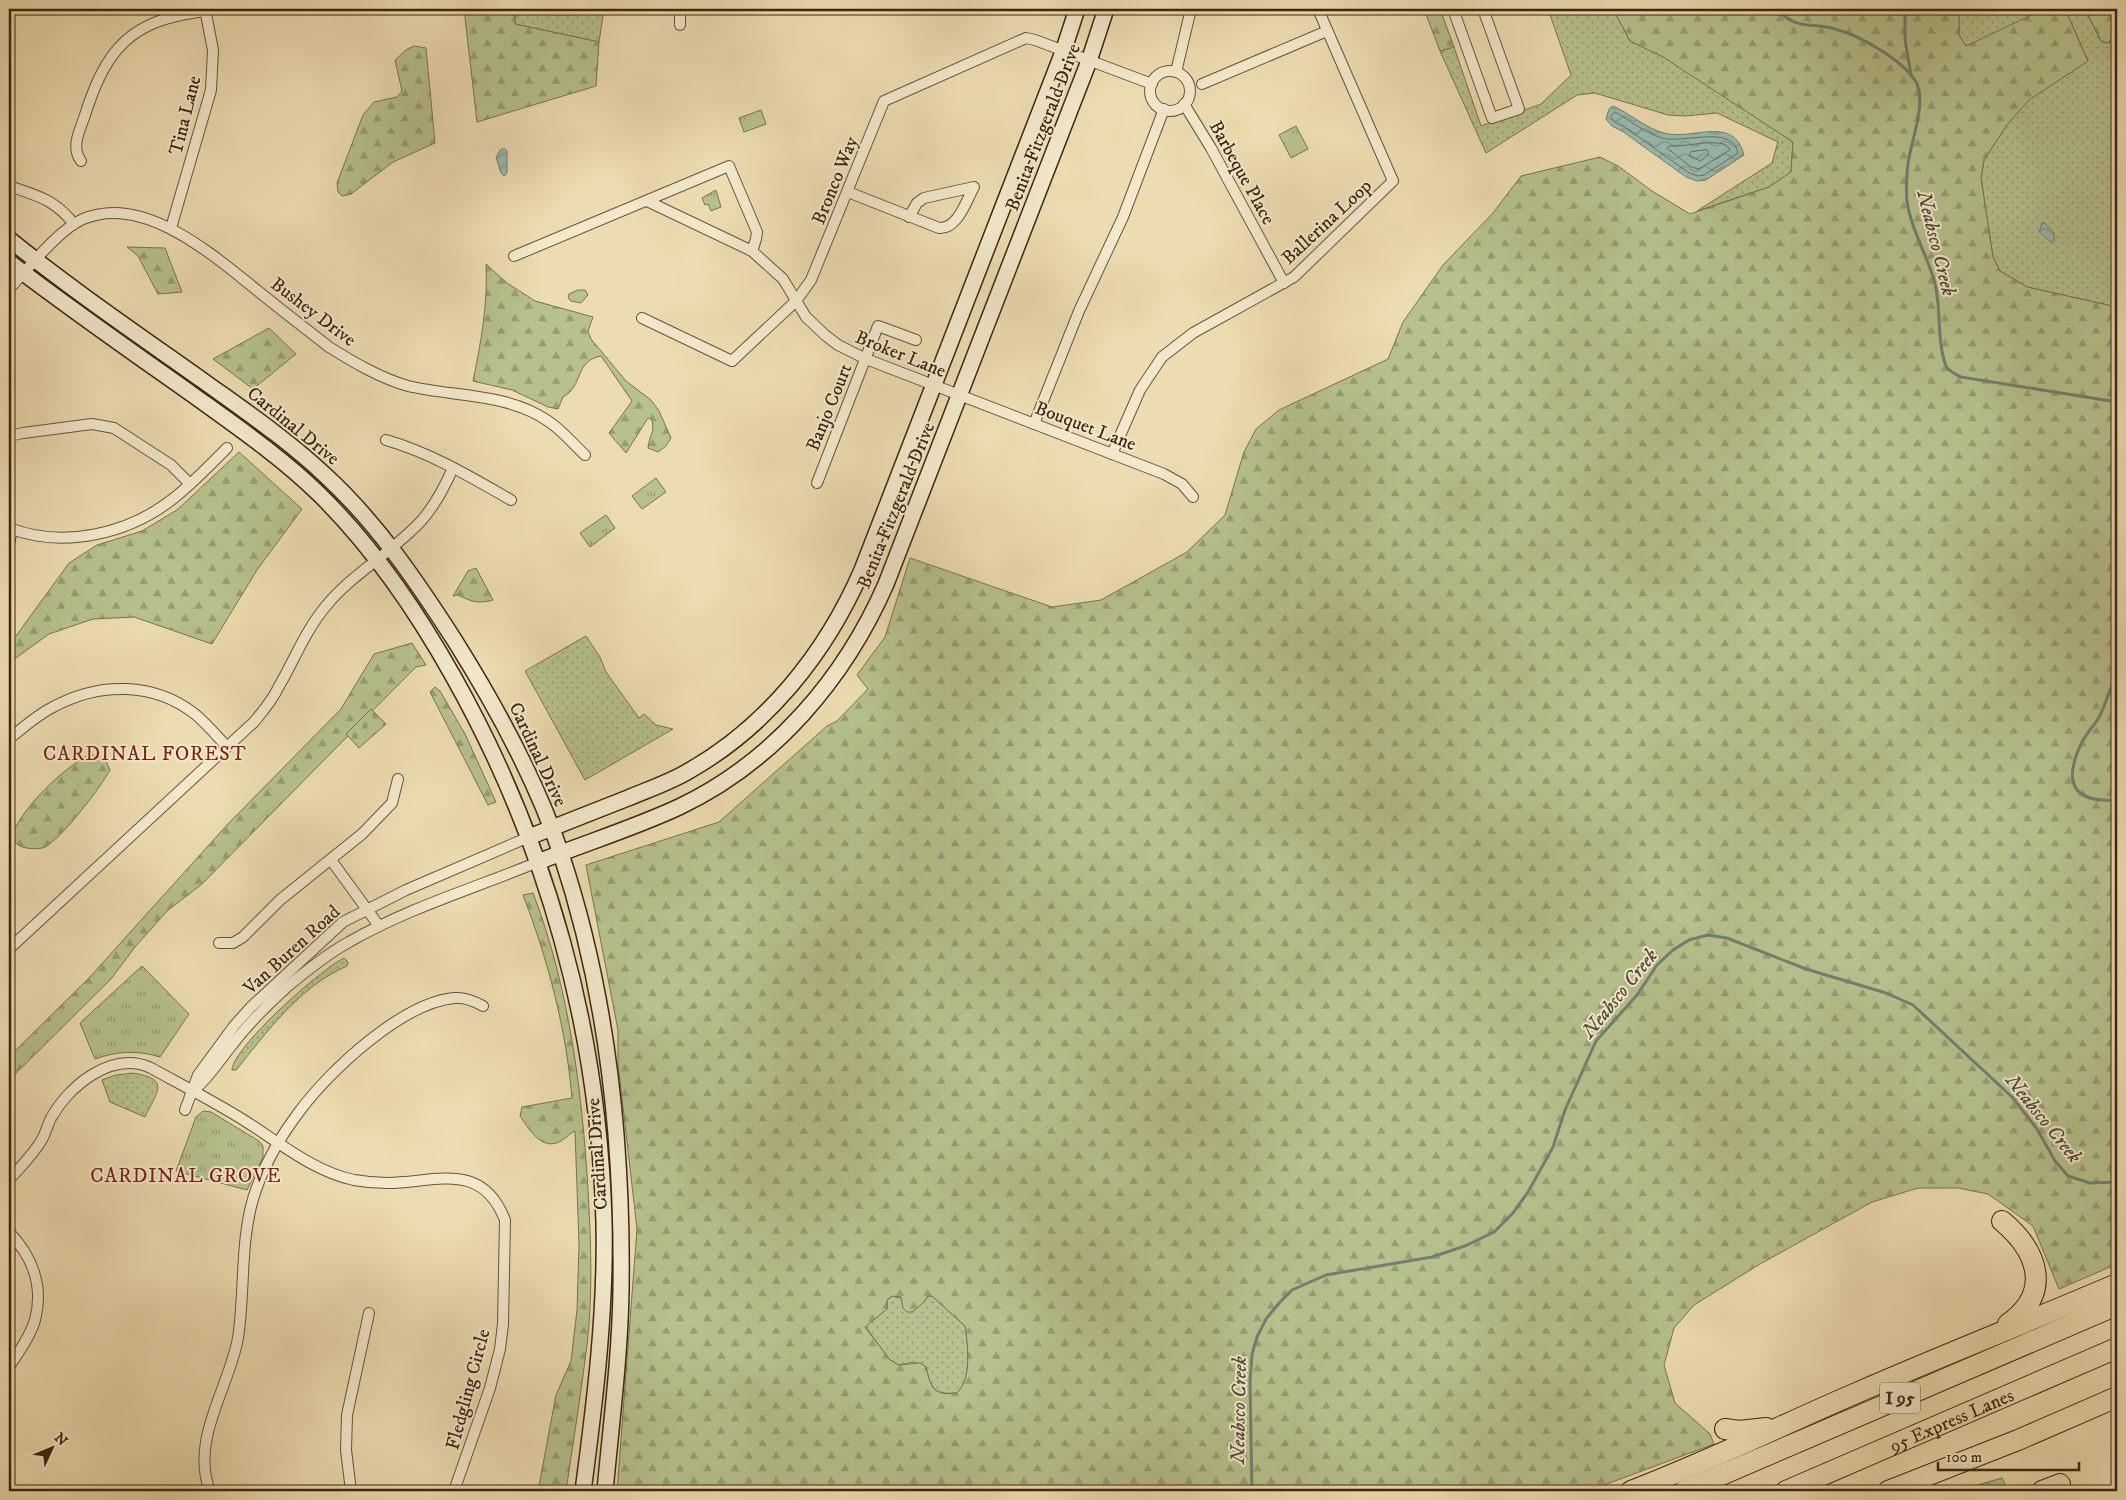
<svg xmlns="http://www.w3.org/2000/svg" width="2126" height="1500" font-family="'IM FELL DW Pica',serif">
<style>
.grass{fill:url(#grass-dots);stroke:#78744e}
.forest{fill:url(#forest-firs);stroke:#78744e;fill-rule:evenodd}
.cemetery{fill:url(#cemetery-stones);stroke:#78744e}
.park{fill:url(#park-tufts);stroke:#78744e}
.water{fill:url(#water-waves);stroke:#737f70}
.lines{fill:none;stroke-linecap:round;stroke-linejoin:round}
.shore{stroke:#6a7060;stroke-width:1}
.stream{stroke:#737f70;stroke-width:3}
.street-casing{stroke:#685438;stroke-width:12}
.secondary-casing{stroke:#3b2610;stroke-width:18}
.highway-casing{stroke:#3b2610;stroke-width:22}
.street{stroke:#f3e8cc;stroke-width:10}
.secondary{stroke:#f3e8cc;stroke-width:15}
.highway{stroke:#eddcb1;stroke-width:20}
.labels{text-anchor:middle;stroke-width:4;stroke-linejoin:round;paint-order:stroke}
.shield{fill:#f3e8cc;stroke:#726048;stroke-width:1}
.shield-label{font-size:18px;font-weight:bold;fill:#3b2610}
.street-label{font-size:19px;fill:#3b2610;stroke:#f3e8cc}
.water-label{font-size:20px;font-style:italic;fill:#524b38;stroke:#f3e8cc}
.neighbourhood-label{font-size:20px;letter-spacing:1px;fill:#7a1f14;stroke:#f3e8cc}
</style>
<defs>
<pattern id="grass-dots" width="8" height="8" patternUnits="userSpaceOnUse" patternTransform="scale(1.25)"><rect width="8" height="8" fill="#b6c18d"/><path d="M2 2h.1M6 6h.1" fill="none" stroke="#959d72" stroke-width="1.8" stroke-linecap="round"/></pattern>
<pattern id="forest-firs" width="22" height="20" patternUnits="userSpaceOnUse" patternTransform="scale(1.25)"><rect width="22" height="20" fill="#b6c18d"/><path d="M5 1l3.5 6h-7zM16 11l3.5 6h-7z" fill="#959d72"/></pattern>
<pattern id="cemetery-stones" width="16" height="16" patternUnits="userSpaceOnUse" patternTransform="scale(1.25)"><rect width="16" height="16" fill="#b6c18d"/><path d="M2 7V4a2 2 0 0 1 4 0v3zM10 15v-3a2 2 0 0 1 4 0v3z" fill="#959d72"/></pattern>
<pattern id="park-tufts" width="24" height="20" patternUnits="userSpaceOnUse" patternTransform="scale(1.25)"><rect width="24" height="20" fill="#b6c18d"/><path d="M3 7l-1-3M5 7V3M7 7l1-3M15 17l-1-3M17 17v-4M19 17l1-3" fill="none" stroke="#959d72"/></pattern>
<pattern id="water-waves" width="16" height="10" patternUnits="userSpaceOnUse" patternTransform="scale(1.25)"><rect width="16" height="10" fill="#99bbb0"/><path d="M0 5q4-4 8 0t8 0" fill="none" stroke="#7e988e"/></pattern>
</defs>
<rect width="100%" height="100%" fill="#eddcb1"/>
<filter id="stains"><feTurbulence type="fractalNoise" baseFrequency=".004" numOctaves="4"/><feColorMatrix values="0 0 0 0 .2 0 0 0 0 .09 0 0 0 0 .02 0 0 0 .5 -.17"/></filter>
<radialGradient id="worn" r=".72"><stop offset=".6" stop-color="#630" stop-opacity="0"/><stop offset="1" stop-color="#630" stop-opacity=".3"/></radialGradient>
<g class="grass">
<path d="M 515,9 L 604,9 L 599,42 L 515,24 Z"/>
<path d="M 1548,9 L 1613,9 L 1630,41 L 1663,56 L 1793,142 L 1791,172 L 1769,187 L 1697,211 L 1772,163 L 1778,142 L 1717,113 L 1685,116 L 1668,115 L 1595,93 L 1577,95 L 1486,153 L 1440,51 L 1454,47 L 1481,126 L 1541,104 L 1571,75 Z"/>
<path d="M 1959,9 L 2044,9 L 1966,47 L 1959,35 Z"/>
<path d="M 2065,9 L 2085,9 L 2101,41 L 2107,43 L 2117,40 L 2117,307 L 2027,287 L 2000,271 L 1993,257 L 1981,178 L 1984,160 L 2007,125 L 2029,99 L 2088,61 Z"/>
<path d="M 586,636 L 600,657 L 606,672 L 639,718 L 644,714 L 656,725 L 673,729 L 585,780 L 525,671 Z"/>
<path d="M 344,958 L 348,962 L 347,966 C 300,986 267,1032 236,1070 L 232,1070 C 233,1047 321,969 344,958 Z"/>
<path d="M 133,1073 C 171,1079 157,1092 145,1117 L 110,1102 L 102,1080 L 116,1075 Z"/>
<path d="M 892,1296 L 923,1303 L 928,1296 L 932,1296 L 965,1326 C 968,1345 972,1379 957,1393 C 933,1395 931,1388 926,1367 L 914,1362 L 899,1365 L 890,1360 L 865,1326 L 887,1309 L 887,1300 Z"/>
</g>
<g class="forest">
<path d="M 464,9 L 515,9 L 515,24 L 599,42 L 596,86 L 477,122 Z"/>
<path d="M 1424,9 L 1440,9 L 1454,47 L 1440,51 Z"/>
<path d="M 1613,9 L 1959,9 L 1959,35 L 1966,46 L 2044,9 L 2065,9 L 2088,61 L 2029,100 L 2007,125 L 1984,160 L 1981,178 L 1993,257 L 2000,271 L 2027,287 L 2117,307 L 2117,1264 L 2059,1289 L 2033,1226 L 1988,1194 L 1958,1188 L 1918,1188 L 1872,1202 L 1760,1264 L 1694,1305 L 1674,1328 L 1664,1365 L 1675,1403 L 1710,1434 L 1714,1444 L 1588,1491 L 617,1491 L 637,1229 L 618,1063 L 618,1030 L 586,865 L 719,822 L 827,726 L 837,721 L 868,689 L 857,675 L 885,637 L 910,558 L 1052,607 L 1101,600 L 1187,552 L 1225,515 L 1244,452 L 1256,429 L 1279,410 L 1388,359 L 1403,322 L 1443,265 L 1493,213 L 1521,176 L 1600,157 L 1618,166 L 1652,191 L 1690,214 L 1769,187 L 1791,172 L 1793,142 L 1663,57 L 1630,41 ZM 892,1296 L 901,1297 L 903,1308 L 907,1312 L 912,1312 L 923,1303 L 928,1296 L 932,1296 L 965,1326 C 968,1345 972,1379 957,1393 C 933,1396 931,1388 926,1367 L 920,1363 L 899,1365 L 890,1360 L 865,1327 L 887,1309 L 887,1300 Z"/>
<path d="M 2085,9 L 2117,9 L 2117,40 L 2107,43 L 2101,41 Z"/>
<path d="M 414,46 L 426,48 L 435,143 L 393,162 L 351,194 L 342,196 L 338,192 L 337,183 L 363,115 L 374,102 L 397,97 L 402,91 L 395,60 L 406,50 Z"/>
<path d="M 127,247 L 165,248 L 182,292 L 158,294 L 138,256 Z"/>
<path d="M 486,264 L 507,283 L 535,301 L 593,317 L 588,331 L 591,339 L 626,381 L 651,400 L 659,411 L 671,438 L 666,446 L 658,452 L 648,448 C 649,435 655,434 652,420 L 648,418 L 626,453 L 609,433 L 632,401 L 601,356 C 574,361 584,386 563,397 L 558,409 L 548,407 L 512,390 L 473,381 C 481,342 488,304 486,264 Z"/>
<path d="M 269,328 L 296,354 L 253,389 L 213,359 Z"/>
<path d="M 239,452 L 302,509 L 257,570 L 212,644 L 134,617 L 93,619 L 49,634 L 9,663 L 9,641 L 16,636 L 69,563 L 97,545 L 142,531 L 177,510 Z"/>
<path d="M 476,568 L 493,600 C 478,604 472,602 458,595 L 453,596 L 468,571 Z"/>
<path d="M 412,643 L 426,665 L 416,667 L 400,683 L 202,884 L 167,911 L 135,947 L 111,979 L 9,1080 L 9,1057 L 88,979 L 227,825 L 341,709 L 374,654 Z"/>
<path d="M 435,687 L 440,691 L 465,734 L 496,802 L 488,805 L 430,692 Z"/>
<path d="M 90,754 L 105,759 L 110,770 C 101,787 61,839 45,847 C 39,850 24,849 18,845 C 16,843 13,839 11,836 C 24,806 61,770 90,754 Z"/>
<path d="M 533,893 C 569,987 582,1090 588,1190 C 591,1242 593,1293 587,1345 C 581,1394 573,1443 566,1491 L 538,1491 L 556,1395 L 571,1361 L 577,1310 L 579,1244 L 575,1131 C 570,1133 566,1138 561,1141 C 542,1152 529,1129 520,1116 L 522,1107 L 572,1098 C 566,1028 548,960 523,895 Z"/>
<path d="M 2002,1478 L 2006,1486 L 2003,1491 L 1957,1491 Z"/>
</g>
<path class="cemetery" d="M 371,709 L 386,724 L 359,748 L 346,734 Z"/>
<g class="park">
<path d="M 761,110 L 766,124 L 744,132 L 739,118 Z"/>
<path d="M 1296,126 L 1308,149 L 1291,158 L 1279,135 Z"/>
<path d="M 716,190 L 721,207 L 711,211 L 708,204 L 705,205 L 702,198 Z"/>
<path d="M 578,290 L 585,290 L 588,295 L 581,303 L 571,301 L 568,298 L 569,294 Z"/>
<path d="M 656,478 L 666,492 L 642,509 L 632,496 Z"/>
<path d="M 606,515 L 615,528 L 590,547 L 580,533 Z"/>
<path d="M 142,966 L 189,1014 L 160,1057 C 138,1050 117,1051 95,1059 L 80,1023 Z"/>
<path d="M 203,1111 L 211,1112 L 259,1141 L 263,1146 L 263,1157 L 247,1190 L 176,1171 L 196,1117 Z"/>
</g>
<g class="water">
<path d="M 1613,106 C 1631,114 1645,128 1664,133 C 1693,141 1733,114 1744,155 L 1706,180 L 1697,181 L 1686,177 L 1622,131 L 1612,126 L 1606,119 L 1609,109 Z"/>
<path d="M 501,149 L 505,149 L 507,151 L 507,173 L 504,176 L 501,173 L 496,157 Z"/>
<path d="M 2042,223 L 2045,223 L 2054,233 L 2054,240 L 2052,243 L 2039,232 Z"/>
</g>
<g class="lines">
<g class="shore">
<path d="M 1615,112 C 1631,121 1645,133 1662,138 C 1683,144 1733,124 1738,153 L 1704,175 L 1698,176 L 1689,173 L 1625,127 L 1615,122 L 1611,117 Z"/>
<path d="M 1705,143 C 1714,143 1726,141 1730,150 L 1699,169 L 1691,167 L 1667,148 L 1669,146 L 1678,146 Z"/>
<path d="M 1707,150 L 1709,154 L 1700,161 L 1689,155 L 1691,152 Z"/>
</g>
<g class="stream">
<path d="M 1776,9 C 1798,31 1809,22 1835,29 C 1859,35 1903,60 1916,82 C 1927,102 1911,142 1908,163 C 1907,173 1906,192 1907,201 C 1911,229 1926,253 1934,280 C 1942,307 1936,339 1946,366 C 1948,371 1956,374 1961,377 L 2117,402"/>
<path d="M 1905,9 L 1905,40 L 1911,75"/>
<path d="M 2117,677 C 2108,689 2106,706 2098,719 C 2093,727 2086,734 2082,742 C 2064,779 2069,803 2116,800 L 2117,801"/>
<path d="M 1252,1491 L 1250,1382 L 1252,1354 L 1257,1337 L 1266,1319 L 1280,1302 L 1292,1290 L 1326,1275 L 1432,1257 L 1465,1246 L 1494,1232 L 1513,1213 L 1528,1192 L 1553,1147 L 1565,1110 L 1596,1041 L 1637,995 L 1657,965 L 1673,950 L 1689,940 L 1708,935 L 1727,938 L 1806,969 L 1886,993 L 1913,1005 L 2012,1097 L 2037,1129 L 2055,1161 L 2068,1176 L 2090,1183 L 2117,1182"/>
</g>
<defs>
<g id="street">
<path d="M 680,9 L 680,25"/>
<path d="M 1453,9 L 1492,118 L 1519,109 L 1483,9"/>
<circle cx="1170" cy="91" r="20"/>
<path d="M 1176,72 L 1191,9"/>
<path d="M 1202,84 L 1327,31"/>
<path d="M 1184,104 L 1211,148 L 1284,283"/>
<path d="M 81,161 C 71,148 79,132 84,118 C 106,48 130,20 205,11"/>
<path d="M 9,186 C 38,196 54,199 74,224"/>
<path d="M 848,192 L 939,228 C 958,229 966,201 974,187 L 924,198 L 917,203 L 909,217"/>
<path d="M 647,201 L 752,251 L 783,279 L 806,317 L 825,335 L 838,345 L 866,359 L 1164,474 L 1182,484 L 1193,497"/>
<path d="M 171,228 L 211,90 L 213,50 L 205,9"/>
<path d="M 514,256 L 729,166 L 757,232 L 756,239 L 752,251"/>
<path d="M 9,289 C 29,268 58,230 83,219 C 144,193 214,256 258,291 C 281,310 305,328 329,347 C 353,362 380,378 408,386 C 455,397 507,393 548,421 C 562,430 573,444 585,455"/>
<path d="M 642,318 L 732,361 L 796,301 L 811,280 L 884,101 L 1026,38 L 1035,40 L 1152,84"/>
<path d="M 1034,424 L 1079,311 L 1123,217 L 1164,109"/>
<path d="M 9,436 L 23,433 L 92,424 L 114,428 L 171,465 L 190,484"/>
<path d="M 386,440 C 431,453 471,477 511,500"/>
<path d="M 1112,454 L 1140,390 L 1162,357 L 1193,333 L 1294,277 L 1393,181 L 1318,9"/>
<path d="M 817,483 L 878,326 L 916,340"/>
<path d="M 9,528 C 64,549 129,534 174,498 C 193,483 210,465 227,448"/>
<path d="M 9,544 L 12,530"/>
<path d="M 9,739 C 24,727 38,714 55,706 C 100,682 154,682 195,714 C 207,724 217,736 227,747"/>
<path d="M 331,860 L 379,926"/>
<path d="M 219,943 L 233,943 L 243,937 L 280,900 L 362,834 L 392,803 L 398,779"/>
<path d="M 9,949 L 254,722 C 263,711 272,701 278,688 C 294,661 305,631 326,606 C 353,573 393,552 422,520 C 436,504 445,486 453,468"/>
<path d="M 193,1091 C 209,1078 219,1061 232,1045 C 248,1024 267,1005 287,987 C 306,971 327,954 349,942 C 408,908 475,888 538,862"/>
<path d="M 185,1110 L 198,1075 L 234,1026 L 251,1007 L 343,922 L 406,890 L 529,837"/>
<path d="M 9,1180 C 20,1167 33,1155 41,1141 C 45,1135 47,1127 50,1120 C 68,1086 112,1050 151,1068 C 180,1084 209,1099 237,1116 C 274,1138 311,1171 354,1180 C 365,1182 377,1183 388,1183 C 437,1182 482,1161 505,1220 L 503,1324 L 500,1349 L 490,1388 L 454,1491"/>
<path d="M 9,1232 C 32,1256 44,1286 35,1320 C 30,1337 18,1353 9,1367"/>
<path d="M 210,1491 C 190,1440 229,1388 238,1338 C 245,1292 240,1244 253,1199 C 262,1169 280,1137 299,1112 C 329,1071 402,1003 454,998 C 465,997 474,1001 483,1006"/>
<path d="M 351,1491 L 346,1450 L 347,1415 L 369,1313"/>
</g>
<g id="secondary">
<path d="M 9,239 C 71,289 137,334 202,380 C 245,411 288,440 326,476 C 378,524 417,582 455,641 C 497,708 536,779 561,854 C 607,992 623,1145 621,1290 C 620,1357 611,1425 605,1491"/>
<path d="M 9,262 C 69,308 131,351 193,395 C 236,426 281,457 319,494 C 374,548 416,610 453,676 C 547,843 599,1030 604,1222 C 606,1312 595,1401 583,1491"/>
<path d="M 529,837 C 562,824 595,811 628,798 C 647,790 668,783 687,772 C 767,727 826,653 862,570 L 1063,52 L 1077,9"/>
<path d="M 538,862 C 585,843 634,828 679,807 C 774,762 845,678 886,584 L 1089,61 L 1106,9"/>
</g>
<g id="highway">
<path d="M 2002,1221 C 2039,1252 2052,1293 2008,1324"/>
<path d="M 1725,1429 L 1739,1431 L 1766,1428"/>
<path d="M 1631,1491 C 1707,1462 1780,1426 1854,1394 C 1941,1356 2030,1321 2117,1284"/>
<path d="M 1684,1491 L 2117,1305"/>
<path id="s1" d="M 1786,1491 L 2117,1348"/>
<path d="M 1888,1491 L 2018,1440 L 2117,1397"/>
<path d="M 2042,1491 L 2060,1484"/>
</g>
</defs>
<use href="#street" class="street-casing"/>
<use href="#secondary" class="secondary-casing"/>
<use href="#highway" class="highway-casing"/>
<use href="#street" class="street"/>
<use href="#secondary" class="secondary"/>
<use href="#highway" class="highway"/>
</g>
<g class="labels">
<rect class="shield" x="1880" y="1382.5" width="40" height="31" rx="4"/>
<g class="shield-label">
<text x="1900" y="1404">I 95</text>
</g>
<g class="street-label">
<text transform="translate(184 115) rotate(-76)" y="7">Tina Lane</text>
<text transform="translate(1042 127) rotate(-69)" y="7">Benita Fitzgerald Drive</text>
<text transform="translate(1243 172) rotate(61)" y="7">Barbeque Place</text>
<text transform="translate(834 180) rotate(-68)" y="7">Bronco Way</text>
<text transform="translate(1326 221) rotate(-43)" y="7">Ballerina Loop</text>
<text transform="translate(314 311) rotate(37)" y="7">Bushey Drive</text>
<text transform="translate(901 353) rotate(22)" y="7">Broker Lane</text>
<text transform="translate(828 407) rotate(-68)" y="7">Banjo Court</text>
<text transform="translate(294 425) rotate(39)" y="7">Cardinal Drive</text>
<text transform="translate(1086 425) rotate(21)" y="7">Bouquet Lane</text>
<text transform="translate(895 505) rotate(-68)" y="7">Benita Fitzgerald Drive</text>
<text transform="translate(539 754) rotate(65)" y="7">Cardinal Drive</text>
<text transform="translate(291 949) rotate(-42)" y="7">Van Buren Road</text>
<text transform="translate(596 1154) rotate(-94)" y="7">Cardinal Drive</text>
<text transform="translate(467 1389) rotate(-75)" y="7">Fledgling Circle</text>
<text dy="7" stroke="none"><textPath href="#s1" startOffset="180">95 Express Lanes</textPath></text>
</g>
<g class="water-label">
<text transform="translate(1937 243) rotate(76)" y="7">Neabsco Creek</text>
<text transform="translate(1619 993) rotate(-51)" y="7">Neabsco Creek</text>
<text transform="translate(2044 1118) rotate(51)" y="7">Neabsco Creek</text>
<text transform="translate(1238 1410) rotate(-89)" y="7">Neabsco Creek</text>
</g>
<g class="neighbourhood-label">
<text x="145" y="760">CARDINAL FOREST</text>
<text x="186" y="1182">CARDINAL GROVE</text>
</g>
</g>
<rect width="2126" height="1500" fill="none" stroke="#eddcb1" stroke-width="30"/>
<rect x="10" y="10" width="2106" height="1480" fill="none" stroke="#3b2610" stroke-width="2.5"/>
<rect x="15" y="15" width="2096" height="1470" fill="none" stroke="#3b2610"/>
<g transform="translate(52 1448) rotate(46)" stroke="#f3e8cc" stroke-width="4" paint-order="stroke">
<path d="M0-4L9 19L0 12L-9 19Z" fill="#3b2610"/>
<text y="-8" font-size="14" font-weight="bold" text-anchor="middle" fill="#3b2610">N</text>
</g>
<path d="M1938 1462v8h141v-8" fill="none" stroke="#3b2610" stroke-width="2.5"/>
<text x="1946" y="1462" font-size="15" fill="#3b2610" stroke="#f3e8cc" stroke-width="4" paint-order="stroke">100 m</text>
<rect width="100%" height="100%" filter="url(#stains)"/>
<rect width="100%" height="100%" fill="url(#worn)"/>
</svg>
